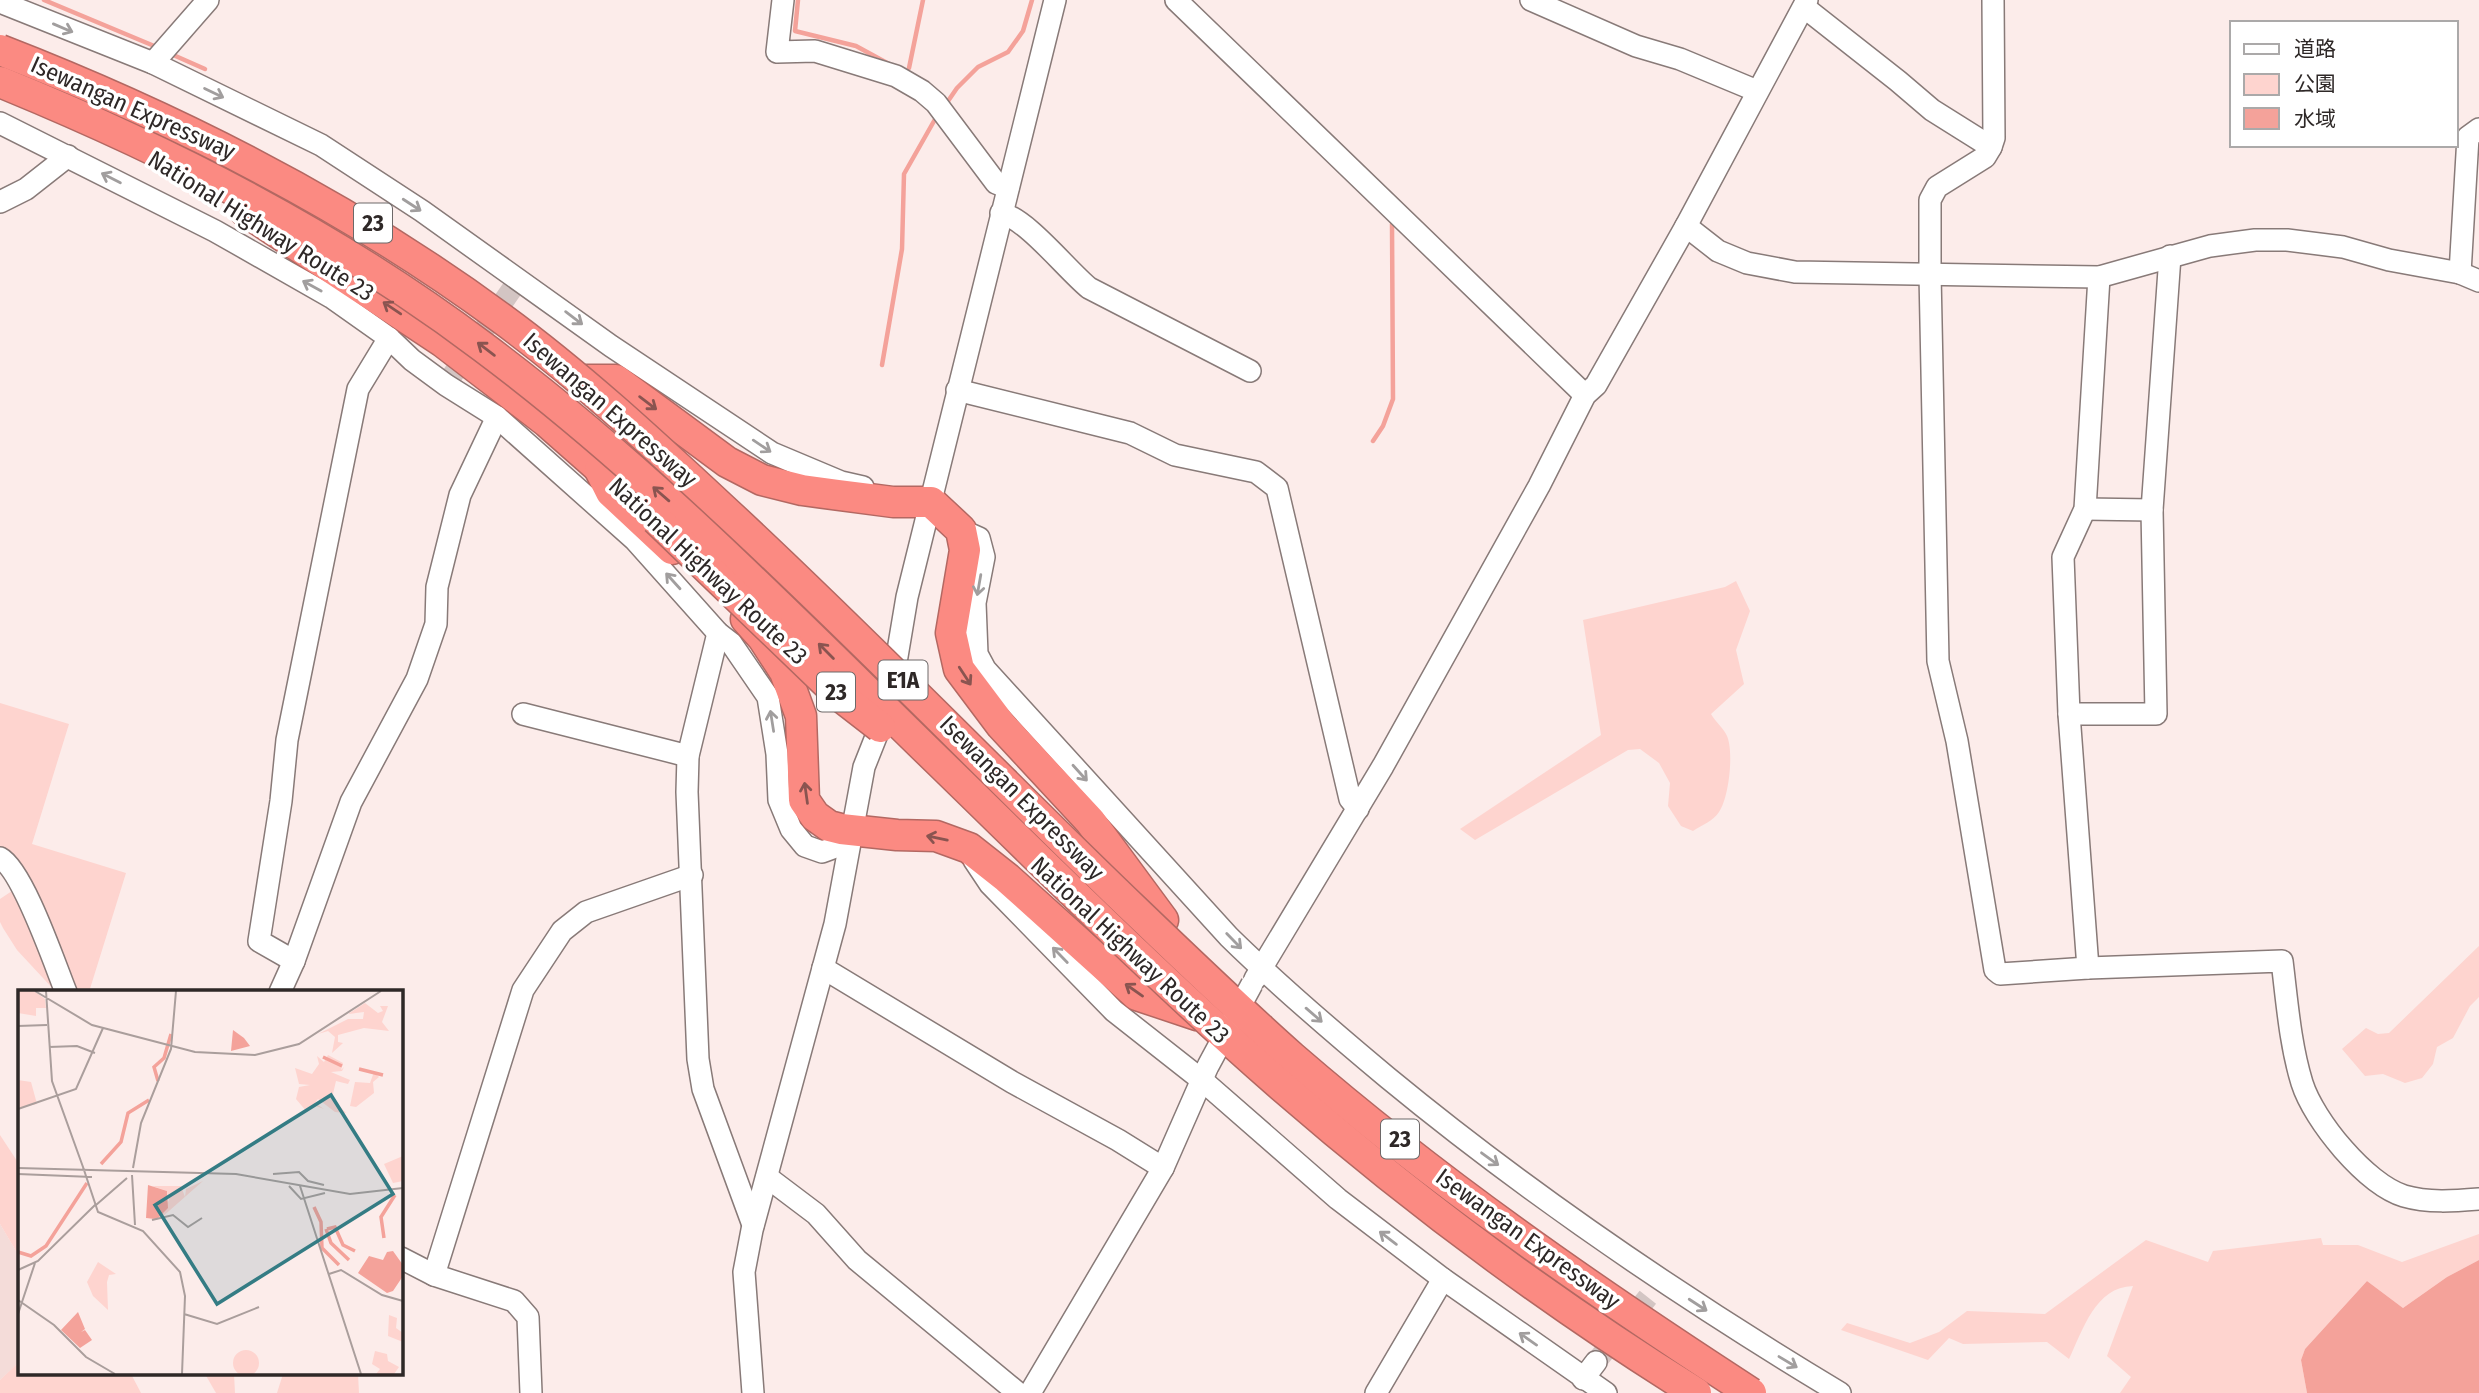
<svg xmlns="http://www.w3.org/2000/svg" width="2479" height="1393" font-family="'Fira Sans Condensed','Noto Sans JP',sans-serif">
<style>
.built{fill:#f4dcd9}
.green{fill:#fed4cf}
.water{fill:#f4a29a}
.lines{fill:none;stroke-linecap:round;stroke-linejoin:round}
.stream{stroke:#f4a29a;stroke-width:4.5}
.minor-tunnel{stroke:#d3c5c3;stroke-width:21;stroke-dasharray:21 10;stroke-linecap:butt}
.minor-casing{stroke:#887a78;stroke-width:24}
.highway-casing{stroke:#b36862;stroke-width:33}
.minor{stroke:#fff;stroke-width:21}
.highway{stroke:#fb8a82;stroke-width:30}
.minor-bridge-casing{stroke:#887a78;stroke-width:24;stroke-linecap:butt}
.highway-bridge-casing{stroke:#b36862;stroke-width:33;stroke-linecap:butt}
.minor-bridge{stroke:#fff;stroke-width:21}
.highway-bridge{stroke:#fb8a82;stroke-width:30}
.oneway{stroke:#a19e9e}
.oneway2{stroke:#8a5450}
.labels{text-anchor:middle;stroke-width:7;stroke-linejoin:round;paint-order:stroke}
.shield{fill:#fff;stroke:#6d6868;stroke-width:2}
.shield-label{font-size:23px;font-weight:bold;fill:#2e2827}
.street-label{font-size:24px;fill:#2e2827;stroke:#fff}
.inset-river{fill:none;stroke:#f4a29a;stroke-width:3.5}
.inset-road{fill:none;stroke:#aa9e9c;stroke-width:2}
.view{fill:#347c84;fill-opacity:0.15;stroke:#347c84;stroke-width:3.5}
.inset-edge{fill:none;stroke:#2e2827;stroke-width:3.5}
</style>
<rect width="100%" height="100%" fill="#fcecea"/>
<path class="built" d="M 0,1224 L 19,1256 L 19,1362 L 0,1380 Z"/>
<g class="green">
<path d="M 1736,581 L 1750,611 L 1736,650 L 1744,684 L 1711,714 C 1715,721 1724,729 1727,736 C 1734,752 1729,798 1719,812 C 1713,821 1702,825 1693,831 L 1681,826 L 1668,806 L 1670,783 L 1659,763 L 1640,749 L 1628,750 L 1475,840 L 1460,829 L 1601,735 L 1583,620 L 1725,587 Z"/>
<path d="M 0,703 L 69,724 L 32,844 L 126,873 L 89,992 L 71,992 L 0,850 Z"/>
<path d="M 18,887 L 56,992 L 17,950 L 3,928 L 0,922 L 0,899 Z"/>
<path d="M 2479,946 L 2479,997 L 2470,1006 L 2453,1038 L 2437,1047 L 2433,1064 L 2422,1078 L 2405,1083 L 2383,1074 L 2365,1076 L 2342,1049 L 2366,1028 L 2378,1034 L 2389,1033 Z"/>
<path d="M 0,1135 L 19,1164 L 19,1256 L 0,1224 Z"/>
<path d="M 2479,1234 L 2479,1260 L 2447,1277 L 2403,1308 L 2367,1281 L 2305,1349 L 2301,1360 L 2307,1393 L 2120,1393 L 2131,1377 L 2107,1356 L 2133,1286 C 2095,1287 2083,1330 2069,1359 L 2047,1342 L 1963,1344 L 1949,1338 L 1928,1360 L 1841,1330 L 1847,1323 L 1910,1343 L 1939,1332 L 1967,1311 L 2045,1314 L 2146,1240 L 2208,1262 L 2213,1251 L 2321,1238 L 2323,1245 L 2358,1245 L 2402,1262 Z"/>
<path d="M 19,1289 L 19,1374 L 131,1374 L 141,1393 L 0,1393 L 0,1380 L 19,1362 Z"/>
<path d="M 205,1374 L 234,1374 L 235,1393 L 216,1393 Z"/>
<path d="M 283,1374 L 358,1374 L 359,1393 L 277,1393 Z"/>
</g>
<path class="water" d="M 2479,1260 L 2479,1393 L 2307,1393 L 2301,1360 L 2305,1349 L 2367,1281 L 2403,1308 L 2447,1277 Z"/>
<g class="lines">
<g class="stream">
<path d="M 44,0 L 159,48"/>
<path d="M 798,0 L 795,31 L 856,46 L 889,64"/>
<path d="M 171,54 L 205,69"/>
<path d="M 909,68 L 923,0"/>
<path d="M 946,104 L 957,88 L 978,67 L 1008,52 L 1023,31 L 1032,0"/>
<path d="M 882,365 L 902,249 L 904,174 L 938,114"/>
<path d="M 1373,441 L 1383,426 L 1393,399 L 1392,224"/>
</g>
<g class="minor-tunnel">
<path d="M 449,380 L 512,289"/>
<path d="M 1596,1362 L 1648,1297"/>
</g>
<defs>
<g id="minor">
<path d="M 783,0 L 777,52 L 815,51 L 896,76 L 922,91 L 936,103 L 996,183 L 1008,188"/>
<path d="M 1176,0 L 1585,395"/>
<path d="M 1531,0 L 1636,46 L 1680,59 L 1757,91"/>
<path d="M 0,2 L 153,63 L 321,145 L 422,211 L 611,346 L 772,453 L 841,482 L 863,487"/>
<path d="M 1804,7 L 1898,81 L 1932,110 L 1991,147 L 1985,157 L 1937,187 L 1930,200 L 1930,274 L 1938,661 L 1957,741 L 1995,970 L 2000,974 L 2088,968 L 2282,961 C 2287,1001 2290,1044 2302,1083 C 2314,1121 2366,1184 2404,1196 C 2428,1203 2454,1201 2479,1199"/>
<path d="M 153,63 L 208,0"/>
<path d="M 0,123 L 215,231 L 331,297 L 389,338 L 412,360 L 446,385 L 497,417 L 635,540 L 718,633 L 731,643 L 768,697 L 777,754 L 779,800 L 791,829 L 805,846 L 822,852 L 841,845 L 854,831"/>
<path d="M 1991,147 L 1994,138 L 1993,0"/>
<path d="M 0,202 L 26,189 L 68,156"/>
<path d="M 1001,213 C 1027,219 1066,269 1089,288 L 1250,371"/>
<path d="M 1686,226 L 1718,251 L 1747,263 L 1795,272 L 2099,277 L 2210,246 L 2255,240 L 2287,240 L 2343,247 L 2389,260 L 2460,273 L 2479,281"/>
<path d="M 2460,273 L 2468,137 L 2479,129"/>
<path d="M 957,390 L 1130,433 L 1175,455 L 1256,472 L 1277,488 L 1350,799 L 1358,809"/>
<path d="M 2085,509 L 2152,510"/>
<path d="M 961,530 L 979,538 L 984,557 L 975,603 L 977,654 L 985,669 L 1229,937 C 1280,987 1334,1033 1388,1078 C 1530,1195 1682,1298 1840,1393"/>
<path d="M 718,633 L 688,756 L 687,792 L 698,1059 L 703,1089 L 753,1225"/>
<path d="M 523,714 L 688,756"/>
<path d="M 2069,714 L 2156,714 L 2152,510 L 2170,256"/>
<path d="M 0,858 C 23,870 55,965 66,992"/>
<path d="M 974,860 L 990,884 L 1114,1011 L 1203,1081 L 1338,1199 L 1443,1279 L 1606,1393"/>
<path d="M 294,961 L 259,941 L 281,801 L 287,740 L 358,389 L 389,338"/>
<path d="M 823,968 L 1012,1082 L 1118,1140 L 1163,1168"/>
<path d="M 2088,968 L 2069,714 L 2063,557 L 2085,509 L 2099,277"/>
<path d="M 1255,979 L 1383,766 L 1539,486 L 1585,395 L 1596,385 L 1686,226 L 1807,0"/>
<path d="M 280,992 L 294,961 L 351,802 L 417,679 L 436,624 L 437,587 L 460,495 L 497,417"/>
<path d="M 767,1177 L 816,1214 L 857,1260 L 1018,1393"/>
<path d="M 401,1258 L 434,1275 L 514,1301 L 528,1317 L 531,1393"/>
<path d="M 434,1275 L 523,990 L 562,931 L 586,912 L 692,875"/>
<path d="M 1583,1379 L 1596,1362"/>
<path d="M 753,1393 L 744,1272 L 752,1230 L 835,924 L 864,767 L 889,704 L 907,597 L 1055,0"/>
<path d="M 1030,1393 L 1163,1168 L 1207,1068"/>
<path d="M 1376,1393 L 1443,1279"/>
</g>
<g id="highway">
<path d="M 245,211 L 443,342 L 547,422 L 614,481"/>
<path d="M 587,380 L 616,380 L 727,462 L 762,480 L 802,490 L 839,495 L 893,502 L 931,502 L 961,530 L 965,550 L 951,633 L 959,669 L 1001,725 L 1090,821 L 1163,920"/>
<path d="M 600,470 L 611,492 L 672,549"/>
<path d="M 746,619 L 763,638 L 785,672 L 801,716 L 804,800 L 815,816 L 829,826 L 841,829 L 897,835 L 936,836 L 969,848 L 1007,878 L 1137,995 L 1197,1015"/>
</g>
</defs>
<use href="#minor" class="minor-casing"/>
<use href="#highway" class="highway-casing"/>
<use href="#minor" class="minor"/>
<use href="#highway" class="highway"/>
<defs>
<path id="minor-bridge" d="M 1208,1066 L 1252,984"/>
<g id="highway-bridge">
<path d="M 0,50 C 178,119 346,204 501,318 C 579,375 650,441 721,507 C 863,638 997,778 1137,912 C 1188,961 1239,1010 1292,1057 C 1435,1181 1592,1290 1751,1393"/>
<path d="M 0,82 C 171,152 336,236 483,347 C 649,471 792,619 940,763 C 1051,871 1161,981 1278,1083 C 1409,1197 1548,1301 1696,1393"/>
<path d="M 656,519 L 840,696 L 880,727"/>
</g>
</defs>
<use href="#minor-bridge" class="minor-bridge-casing"/>
<use href="#highway-bridge" class="highway-bridge-casing"/>
<use href="#minor-bridge" class="minor-bridge"/>
<use href="#highway-bridge" class="highway-bridge"/>
</g>
<defs><path id="oneway-shaft" d="M-6 0H5M1.5-3L5.5 0L1.5 3" fill="none" stroke-width="1.6" stroke-linecap="round" stroke-linejoin="round" transform="scale(1.75)"/></defs>
<g class="oneway">
<use href="#oneway-shaft" transform="translate(63 28) rotate(23)"/>
<use href="#oneway-shaft" transform="translate(214 93) rotate(26)"/>
<use href="#oneway-shaft" transform="translate(111 178) rotate(-153)"/>
<use href="#oneway-shaft" transform="translate(412 205) rotate(33)"/>
<use href="#oneway-shaft" transform="translate(312 286) rotate(-151)"/>
<use href="#oneway-shaft" transform="translate(574 318) rotate(37)"/>
<use href="#oneway-shaft" transform="translate(762 446) rotate(34)"/>
<use href="#oneway-shaft" transform="translate(673 581) rotate(-132)"/>
<use href="#oneway-shaft" transform="translate(979 585) rotate(100)"/>
<use href="#oneway-shaft" transform="translate(772 721) rotate(-99)"/>
<use href="#oneway-shaft" transform="translate(1080 773) rotate(48)"/>
<use href="#oneway-shaft" transform="translate(1234 941) rotate(46)"/>
<use href="#oneway-shaft" transform="translate(1060 955) rotate(-134)"/>
<use href="#oneway-shaft" transform="translate(1314 1015) rotate(41)"/>
<use href="#oneway-shaft" transform="translate(1490 1159) rotate(36)"/>
<use href="#oneway-shaft" transform="translate(1388 1238) rotate(-143)"/>
<use href="#oneway-shaft" transform="translate(1698 1305) rotate(33)"/>
<use href="#oneway-shaft" transform="translate(1528 1339) rotate(-145)"/>
<use href="#oneway-shaft" transform="translate(1788 1362) rotate(31)"/>
</g>
<g class="oneway2">
<use href="#oneway-shaft" transform="translate(392 308) rotate(-146)"/>
<use href="#oneway-shaft" transform="translate(486 349) rotate(-143)"/>
<use href="#oneway-shaft" transform="translate(648 403) rotate(37)"/>
<use href="#oneway-shaft" transform="translate(661 494) rotate(-139)"/>
<use href="#oneway-shaft" transform="translate(826 651) rotate(-135)"/>
<use href="#oneway-shaft" transform="translate(965 676) rotate(57)"/>
<use href="#oneway-shaft" transform="translate(806 793) rotate(-98)"/>
<use href="#oneway-shaft" transform="translate(937 838) rotate(-168)"/>
<use href="#oneway-shaft" transform="translate(1134 990) rotate(-145)"/>
</g>
<g class="labels">
<g class="shield">
<rect x="354" y="203.5" width="38" height="39" rx="5"/>
<rect x="878.5" y="660.5" width="49" height="39" rx="5"/>
<rect x="817" y="672.5" width="38" height="39" rx="5"/>
<rect x="1381" y="1119.5" width="38" height="39" rx="5"/>
</g>
<g class="shield-label">
<text x="373" y="231">23</text>
<text x="903" y="688">E1A</text>
<text x="836" y="700">23</text>
<text x="1400" y="1147">23</text>
</g>
<g class="street-label">
<text transform="translate(133 108) rotate(24)" y="8">Isewangan Expressway</text>
<text transform="translate(261 226) rotate(32)" y="8">National Highway Route 23</text>
<text transform="translate(610 410) rotate(41)" y="8">Isewangan Expressway</text>
<text transform="translate(708 571) rotate(43)" y="8">National Highway Route 23</text>
<text transform="translate(1022 798) rotate(45)" y="8">Isewangan Expressway</text>
<text transform="translate(1130 950) rotate(43)" y="8">National Highway Route 23</text>
<text transform="translate(1528 1239) rotate(36)" y="8">Isewangan Expressway</text>
</g>
</g>
<g transform="translate(18 990)">
<rect width="385" height="385" fill="#fcecea"/>
<path d="M 0,1 L 16,1 L 27,9 L 28,18 L 18,18 L 18,26 L 0,23 ZM 347,13 L 360,23 L 365,21 L 362,16 L 370,16 L 364,32 L 371,41 L 346,38 L 320,45 L 320,52 L 325,53 L 314,63 L 317,47 L 310,41 L 300,44 L 330,29 L 345,29 L 346,22 L 330,24 ZM 310,65 L 325,73 L 323,80 L 326,77 L 324,81 L 313,82 L 332,90 L 330,94 L 318,91 L 314,108 L 328,123 L 317,122 L 300,109 L 297,113 L 306,119 L 295,115 L 289,122 L 278,109 L 281,97 L 292,95 L 281,94 L 277,78 L 294,84 L 301,74 L 299,66 L 306,72 ZM 356,82 L 361,87 L 355,92 L 356,103 L 338,117 L 332,116 L 337,92 L 352,93 ZM 0,90 L 13,92 L 19,114 L 0,118 ZM 385,166 L 385,191 L 375,193 L 366,174 ZM 185,191 L 143,228 L 138,230 L 130,228 L 142,226 L 151,210 L 149,201 L 134,196 L 163,196 L 167,207 L 168,199 ZM 80,272 L 98,284 L 91,285 L 89,292 L 90,320 L 75,306 L 69,292 ZM 371,325 L 379,328 L 378,338 L 385,343 L 385,352 L 370,346 ZM215 373a13 13 0 1 1 26 0a13 13 0 1 1-26 0ZM 357,361 L 369,364 L 370,371 L 381,377 L 376,384 L 358,384 L 362,379 L 354,374 Z" fill="#fed4cf"/>
<path d="M 215,40 L 226,48 L 232,56 L 213,61 ZM 130,195 L 149,201 L 150,218 L 139,229 L 128,228 ZM 375,261 L 385,275 L 385,286 L 375,301 L 369,303 L 340,283 L 351,266 L 365,270 L 369,262 ZM 60,322 L 67,339 L 63,342 L 67,340 L 74,350 L 62,358 L 43,340 Z" fill="#f4a29a"/>
<path class="inset-river" d="M 305,67 L 324,76M 341,79 L 365,85M 140,91 L 136,77 L 146,68 L 153,44M 83,174 L 103,152 L 110,123 L 131,110M 296,217 L 303,232 L 304,258 L 321,275M 308,239 L 313,253 L 331,270M 309,239 L 317,237 L 325,255 L 337,261M 366,248 L 363,227 L 377,205M 0,262 L 13,266 L 28,256 L 69,193"/>
<path class="inset-road" d="M 17,1 L 74,35 L 177,62 L 237,65 L 281,54 L 363,1M 28,1 L 34,91 L 65,177M 0,36 L 29,35M 31,57 L 59,56 L 77,63M 0,119 L 58,99 L 85,38M 65,177 L 80,222 L 125,241 L 162,282 L 167,306 L 164,384M 0,178 L 218,184 L 332,204 L 385,198M 115,178 L 123,133 L 153,59 L 158,1M 0,184 L 74,187M 255,184 L 281,182 L 290,191 L 306,195M 114,185 L 117,235M 271,196 L 283,209 L 307,203M 282,196 L 343,384M 78,215 L 109,188M 134,230 L 155,225 L 170,237 L 184,228M 0,280 L 20,271 L 77,215M 311,284 L 323,280 L 364,305 L 385,311M 0,310 L 36,335 L 68,367 L 97,384M 0,324 L 17,273M 166,324 L 199,334 L 241,317"/>
<path class="view" d="M 313,105 L 375,204 L 199,314 L 137,215 Z"/>
<rect width="385" height="385" class="inset-edge"/>
</g>
<rect x="2230" y="21" width="228" height="126" fill="#ffffff" stroke="#aba9a9" stroke-width="2"/>
<rect x="2244" y="44" width="35" height="10" fill="#ffffff" stroke="#aba9a9" stroke-width="2"/>
<text x="2294" y="56" font-size="21" fill="#2e2827">道路</text>
<rect x="2244" y="74" width="35" height="21" fill="#fed4cf" stroke="#aba9a9" stroke-width="2"/>
<text x="2294" y="91" font-size="21" fill="#2e2827">公園</text>
<rect x="2244" y="108" width="35" height="21" fill="#f4a29a" stroke="#aba9a9" stroke-width="2"/>
<text x="2294" y="126" font-size="21" fill="#2e2827">水域</text>
</svg>
